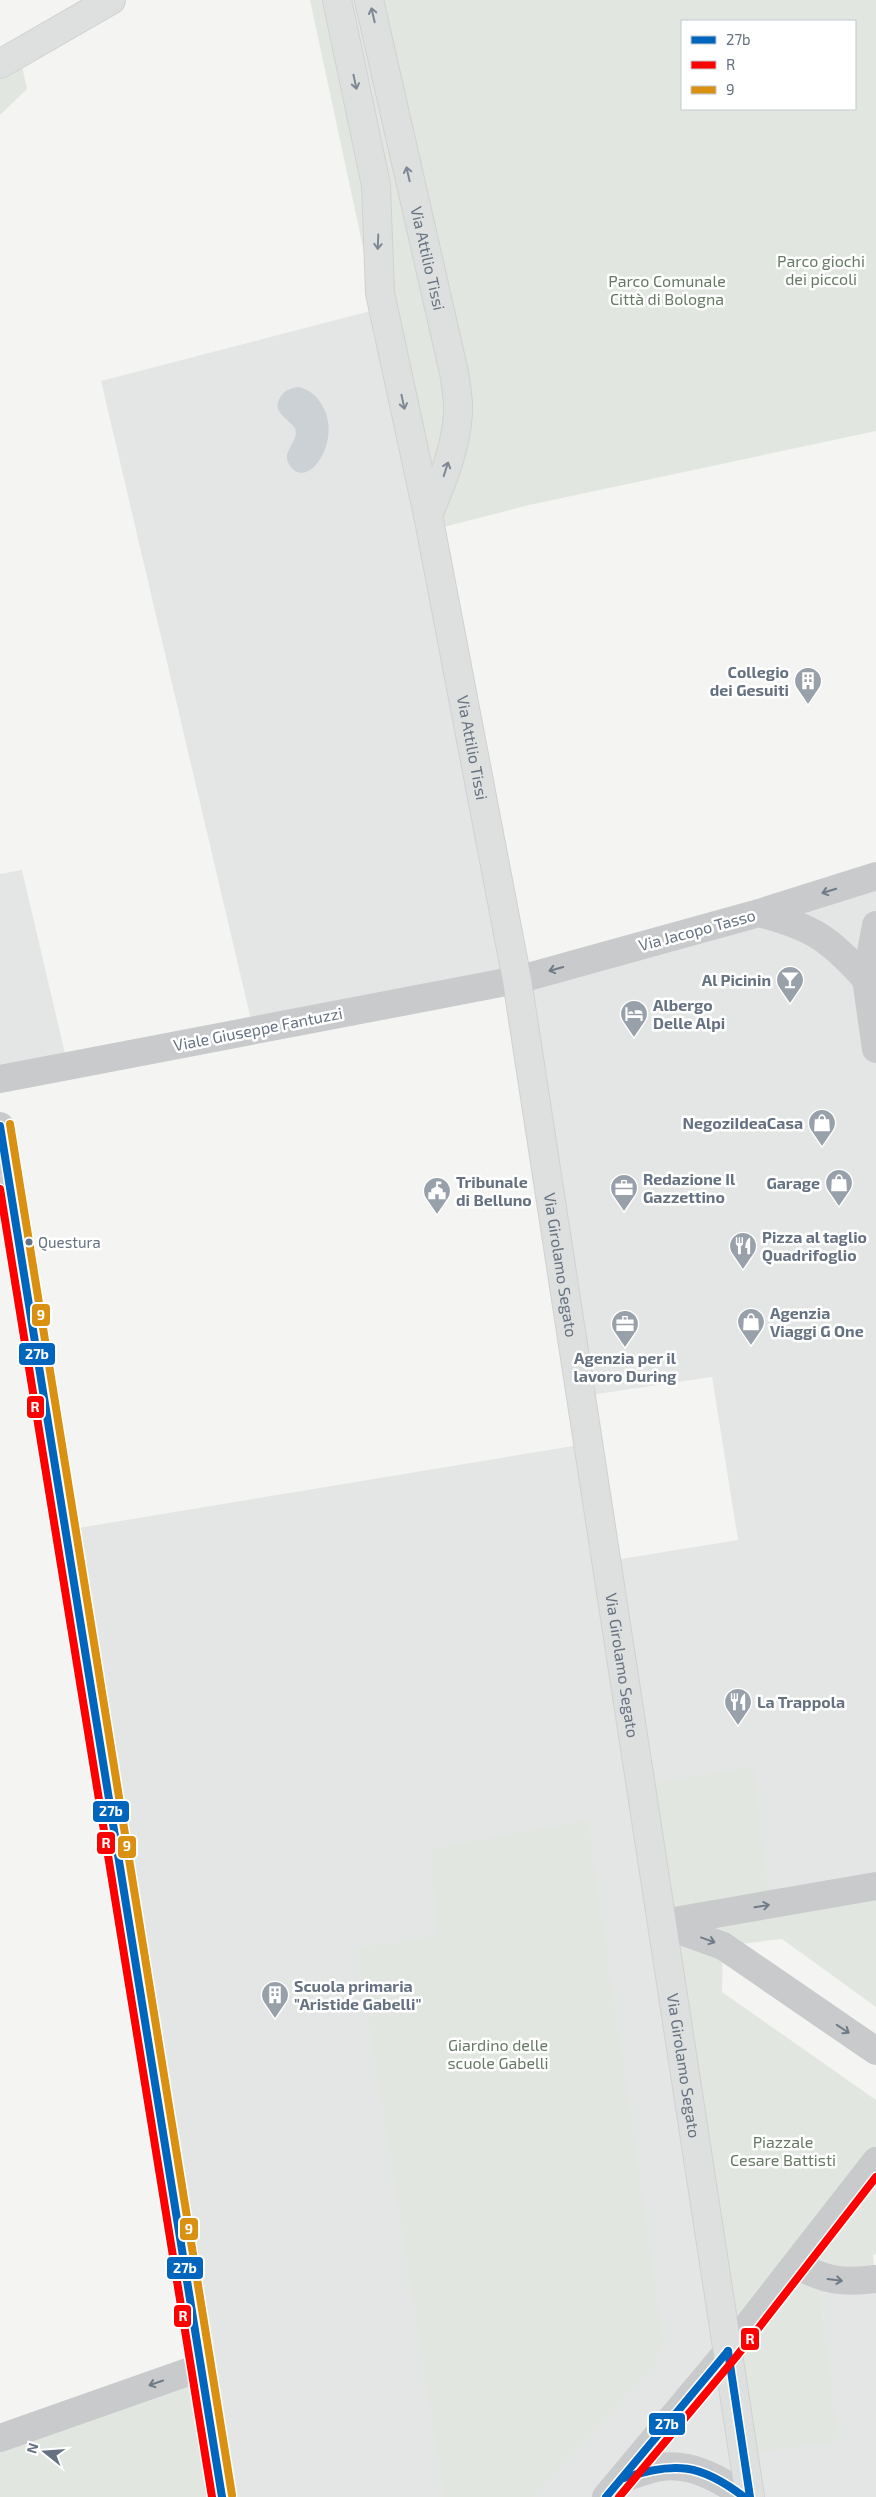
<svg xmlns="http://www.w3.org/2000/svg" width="876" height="2497" font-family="'Exo 2',sans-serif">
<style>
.built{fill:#e4e6e6}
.green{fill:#e2e6e1;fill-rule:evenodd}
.water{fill:#cbd1d5}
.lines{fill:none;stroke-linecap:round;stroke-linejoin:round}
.secondary-casing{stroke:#d1d1d2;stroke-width:30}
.minor{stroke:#c9cacb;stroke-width:28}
.tertiary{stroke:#c9cacb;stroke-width:28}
.secondary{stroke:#dedfdf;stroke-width:28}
.bus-1-casing{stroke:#fff;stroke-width:11}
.bus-2-casing{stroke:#fff;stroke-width:11}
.bus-3-casing{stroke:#fff;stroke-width:11}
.bus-1{stroke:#0065bd;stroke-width:8}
.bus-2{stroke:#f00;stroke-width:8}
.bus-3{stroke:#da9010;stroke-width:8}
.oneway{stroke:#7e8894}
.oneway2{stroke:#707b88}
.bus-dot{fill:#667281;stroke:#fff;stroke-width:2}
.labels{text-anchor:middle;stroke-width:5;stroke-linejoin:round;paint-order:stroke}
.bus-label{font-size:15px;fill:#667281;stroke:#fff;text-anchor:start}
.street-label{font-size:16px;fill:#667281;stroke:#fff}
.park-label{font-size:16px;fill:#677965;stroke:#fff}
.poi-label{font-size:16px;font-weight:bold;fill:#667281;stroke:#fff;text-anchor:start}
.line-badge{stroke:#fff;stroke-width:2}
.badge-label{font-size:14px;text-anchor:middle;font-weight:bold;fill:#fff}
</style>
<rect width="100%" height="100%" fill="#f4f4f3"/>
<g class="built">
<path d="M 378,309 L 508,975 L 876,887 L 876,1880 L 769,1897 L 635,1786 L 838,2441 L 820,2294 L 876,2279 L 876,2497 L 215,2497 L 60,1531 L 585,1444 L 602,1562 L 738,1540 L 712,1377 L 577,1397 L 508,975 L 251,1020 L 101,381 Z"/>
<path d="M 22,870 L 66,1058 L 0,1070 L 0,874 Z"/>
</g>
<g class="green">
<path d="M 310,0 L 876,0 L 876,431 L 529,505 L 424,532 ZM 682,21 L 855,21 L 855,109 L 682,109 Z"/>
<path d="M 21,62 L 27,89 L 0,115 L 0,73 Z"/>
<path d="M 754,1767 L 769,1897 L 876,1880 L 876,2007 L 782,1939 L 723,1946 L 722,1992 L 876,2100 L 876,2254 L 873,2255 L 875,2280 L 820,2294 L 839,2441 L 735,2456 L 635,1786 Z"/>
<path d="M 588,1820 L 663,2339 L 655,2366 L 532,2497 L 444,2497 L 357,1948 L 438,1936 L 430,1849 Z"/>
<path d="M 194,2364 L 215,2497 L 0,2497 L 0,2435 Z"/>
</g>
<path class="water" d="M 298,387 C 309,389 316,395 322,405 C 344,441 306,494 289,464 C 281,451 300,441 295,428 C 288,418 270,412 281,396 C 285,390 291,388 298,387 Z"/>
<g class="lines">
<defs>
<g id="secondary">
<path id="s1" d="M 337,0 L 376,185 L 380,293 L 428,515 L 517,980 L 750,2497"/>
<path id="s2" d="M 369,0 L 455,377 C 456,389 459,401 458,413 C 456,449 442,482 428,515"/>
<path d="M 0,64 L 111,0"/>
</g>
</defs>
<use href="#secondary" class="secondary-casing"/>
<g class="minor">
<path d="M 759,913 C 812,927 829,938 866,979"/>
<path d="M 876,925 L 866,979 L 876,1049"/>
<path d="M 517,980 L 759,913 L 876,876"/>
<path d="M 0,1126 L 222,2497"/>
<path d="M 663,1923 L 876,1886"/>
<path d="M 662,1924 L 723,1946 L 876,2051"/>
<path d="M 797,2265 C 825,2281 844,2283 876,2279"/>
<path d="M 0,2438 L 202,2367"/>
<path d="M 624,2478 C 636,2474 649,2469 661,2467 C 691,2463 722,2479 744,2497"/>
<path d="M 606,2497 L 728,2351 L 876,2161"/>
</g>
<path class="tertiary" d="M 0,1079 L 517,980"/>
<use href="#secondary" class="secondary"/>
<defs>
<g id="bus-1">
<path d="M 0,1126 L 222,2497"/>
<path d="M 728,2351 L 750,2497"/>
<path d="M 624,2478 C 675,2461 701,2464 744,2497"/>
<path d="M 606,2497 L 728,2351"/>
</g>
<g id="bus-2">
<path d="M 0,1189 L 212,2497"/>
<path d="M 619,2497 L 736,2357 L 876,2177"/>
</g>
<path id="bus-3" d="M 10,1124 L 232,2495"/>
</defs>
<use href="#bus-1" class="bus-1-casing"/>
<use href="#bus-2" class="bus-2-casing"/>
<use href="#bus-3" class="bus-3-casing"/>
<use href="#bus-1" class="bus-1"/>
<use href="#bus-2" class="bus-2"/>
<use href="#bus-3" class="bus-3"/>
</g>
<defs><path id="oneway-shaft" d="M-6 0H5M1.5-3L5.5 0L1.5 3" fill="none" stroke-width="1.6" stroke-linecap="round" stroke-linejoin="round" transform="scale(1.25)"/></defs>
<g class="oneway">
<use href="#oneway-shaft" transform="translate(373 15) rotate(-103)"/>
<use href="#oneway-shaft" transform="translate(355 82) rotate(78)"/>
<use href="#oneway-shaft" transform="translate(408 174) rotate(-103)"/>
<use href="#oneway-shaft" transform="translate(378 242) rotate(92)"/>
<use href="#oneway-shaft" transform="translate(403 402) rotate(78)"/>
<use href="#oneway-shaft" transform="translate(446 469) rotate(-72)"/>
</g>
<g class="oneway2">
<use href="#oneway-shaft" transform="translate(829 891) rotate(163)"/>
<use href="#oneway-shaft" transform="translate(556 969) rotate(164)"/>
<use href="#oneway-shaft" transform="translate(762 1906) rotate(-10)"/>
<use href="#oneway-shaft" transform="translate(708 1940) rotate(20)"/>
<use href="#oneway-shaft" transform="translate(843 2029) rotate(34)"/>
<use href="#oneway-shaft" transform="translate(835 2280) rotate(7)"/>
<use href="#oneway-shaft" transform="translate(156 2383) rotate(161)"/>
</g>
<defs>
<symbol id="building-pin" viewBox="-11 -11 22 30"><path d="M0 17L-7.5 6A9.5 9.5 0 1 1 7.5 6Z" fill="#98a0a9" stroke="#fff"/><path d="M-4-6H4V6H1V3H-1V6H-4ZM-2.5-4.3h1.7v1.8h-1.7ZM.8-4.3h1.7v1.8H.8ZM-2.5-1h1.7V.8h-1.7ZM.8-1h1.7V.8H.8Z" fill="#fff"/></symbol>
<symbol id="bar-pin" viewBox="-11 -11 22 30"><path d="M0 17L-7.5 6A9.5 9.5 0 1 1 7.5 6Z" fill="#98a0a9" stroke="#fff"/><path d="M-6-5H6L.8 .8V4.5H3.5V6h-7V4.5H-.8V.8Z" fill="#fff"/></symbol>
<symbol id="hotel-pin" viewBox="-11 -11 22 30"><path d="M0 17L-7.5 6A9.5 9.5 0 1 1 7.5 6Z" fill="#98a0a9" stroke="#fff"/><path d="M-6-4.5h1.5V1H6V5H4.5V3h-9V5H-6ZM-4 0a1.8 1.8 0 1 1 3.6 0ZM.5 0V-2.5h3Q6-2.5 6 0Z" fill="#fff"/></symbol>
<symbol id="shop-pin" viewBox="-11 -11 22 30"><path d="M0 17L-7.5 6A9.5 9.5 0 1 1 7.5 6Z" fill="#98a0a9" stroke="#fff"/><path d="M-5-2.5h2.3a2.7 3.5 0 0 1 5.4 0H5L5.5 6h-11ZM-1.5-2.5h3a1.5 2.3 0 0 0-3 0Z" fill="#fff"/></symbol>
<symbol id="office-pin" viewBox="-11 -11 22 30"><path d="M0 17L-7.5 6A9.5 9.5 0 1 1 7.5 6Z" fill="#98a0a9" stroke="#fff"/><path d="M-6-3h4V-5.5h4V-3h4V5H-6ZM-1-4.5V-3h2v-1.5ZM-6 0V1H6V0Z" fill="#fff"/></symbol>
<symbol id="civic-pin" viewBox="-11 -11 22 30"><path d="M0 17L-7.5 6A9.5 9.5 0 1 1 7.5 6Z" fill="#98a0a9" stroke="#fff"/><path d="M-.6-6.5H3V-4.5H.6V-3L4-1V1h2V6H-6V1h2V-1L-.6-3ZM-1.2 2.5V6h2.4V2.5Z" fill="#fff"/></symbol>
<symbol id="restaurant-pin" viewBox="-11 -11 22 30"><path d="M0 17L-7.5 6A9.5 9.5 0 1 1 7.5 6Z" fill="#98a0a9" stroke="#fff"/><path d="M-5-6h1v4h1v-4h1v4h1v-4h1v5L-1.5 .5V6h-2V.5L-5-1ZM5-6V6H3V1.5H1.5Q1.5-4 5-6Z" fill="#fff"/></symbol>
</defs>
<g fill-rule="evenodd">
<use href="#building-pin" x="792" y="665" width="32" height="43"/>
<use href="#bar-pin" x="774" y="964" width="32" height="43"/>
<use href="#hotel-pin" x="618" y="998" width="32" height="43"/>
<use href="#shop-pin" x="806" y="1107" width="32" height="43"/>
<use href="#shop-pin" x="823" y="1167" width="32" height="43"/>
<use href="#office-pin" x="608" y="1172" width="32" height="43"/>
<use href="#civic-pin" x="421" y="1175" width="32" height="43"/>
<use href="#restaurant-pin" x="727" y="1230" width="32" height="43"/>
<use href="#shop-pin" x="735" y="1306" width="32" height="43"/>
<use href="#office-pin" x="609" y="1308" width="32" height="43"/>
<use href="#restaurant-pin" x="722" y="1686" width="32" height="43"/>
<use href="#building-pin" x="259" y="1979" width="32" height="43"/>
</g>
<circle class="bus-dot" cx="29" cy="1242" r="4.5"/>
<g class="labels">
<g class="bus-label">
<text x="38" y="1248">Questura</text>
</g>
<g class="street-label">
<text dy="6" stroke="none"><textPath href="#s2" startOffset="265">Via Attilio Tissi</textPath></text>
<text dy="6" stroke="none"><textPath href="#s1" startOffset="761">Via Attilio Tissi</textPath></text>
<text transform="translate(697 930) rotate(-15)" y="6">Via Jacopo Tasso</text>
<text transform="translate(258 1029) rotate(-11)" y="6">Viale Giuseppe Fantuzzi</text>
<text dy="6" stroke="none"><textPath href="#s1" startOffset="1286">Via Girolamo Segato</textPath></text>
<text dy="6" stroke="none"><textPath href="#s1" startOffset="1691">Via Girolamo Segato</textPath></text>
<text dy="6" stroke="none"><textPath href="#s1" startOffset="2096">Via Girolamo Segato</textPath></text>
</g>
<g class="park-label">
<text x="821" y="267">Parco giochi<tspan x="821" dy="18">dei piccoli</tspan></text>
<text x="667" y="287">Parco Comunale<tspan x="667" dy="18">Città di Bologna</tspan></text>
<text x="498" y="2051">Giardino delle<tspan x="498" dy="18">scuole Gabelli</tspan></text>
<text x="783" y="2148">Piazzale<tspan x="783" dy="18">Cesare Battisti</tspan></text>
</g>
<g class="poi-label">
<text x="789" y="678" text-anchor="end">Collegio<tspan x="789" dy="18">dei Gesuiti</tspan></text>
<text x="771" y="986" text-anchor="end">Al Picinin</text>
<text x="653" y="1011">Albergo<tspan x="653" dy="18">Delle Alpi</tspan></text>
<text x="803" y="1129" text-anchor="end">NegoziIdeaCasa</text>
<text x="643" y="1185">Redazione Il<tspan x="643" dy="18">Gazzettino</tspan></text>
<text x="456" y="1188">Tribunale<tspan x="456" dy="18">di Belluno</tspan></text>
<text x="820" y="1189" text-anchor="end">Garage</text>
<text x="762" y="1243">Pizza al taglio<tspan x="762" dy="18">Quadrifoglio</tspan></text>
<text x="770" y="1319">Agenzia<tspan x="770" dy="18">Viaggi G One</tspan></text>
<text x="625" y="1364" text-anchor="middle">Agenzia per il<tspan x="625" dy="18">lavoro During</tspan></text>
<text x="757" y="1708">La Trappola</text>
<text x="294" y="1992">Scuola primaria<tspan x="294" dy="18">"Aristide Gabelli"</tspan></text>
</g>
</g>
<g class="line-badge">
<rect x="31" y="1303" width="20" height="24" rx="5" fill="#da9010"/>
<rect x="18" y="1342" width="38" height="24" rx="5" fill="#0065bd"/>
<rect x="26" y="1395" width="19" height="24" rx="5" fill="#f00"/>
<rect x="92" y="1800" width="38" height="23" rx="5" fill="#0065bd"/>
<rect x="96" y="1831" width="20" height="24" rx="5" fill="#f00"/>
<rect x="117" y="1835" width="20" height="24" rx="5" fill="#da9010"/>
<rect x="179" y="2217" width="20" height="24" rx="5" fill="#da9010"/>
<rect x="166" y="2256" width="38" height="24" rx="5" fill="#0065bd"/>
<rect x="173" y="2304" width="19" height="24" rx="5" fill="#f00"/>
<rect x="740" y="2327" width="20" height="24" rx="5" fill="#f00"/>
<rect x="648" y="2412" width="38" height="24" rx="5" fill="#0065bd"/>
</g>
<g class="badge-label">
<text x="41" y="1320">9</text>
<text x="37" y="1359">27b</text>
<text x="35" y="1412">R</text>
<text x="111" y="1816">27b</text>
<text x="106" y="1848">R</text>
<text x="127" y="1851">9</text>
<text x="189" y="2234">9</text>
<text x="185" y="2273">27b</text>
<text x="183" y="2321">R</text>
<text x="750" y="2344">R</text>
<text x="667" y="2429">27b</text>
</g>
<rect x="681" y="20" width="175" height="90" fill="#ffffff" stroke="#c2c7cd"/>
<rect x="691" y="36" width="25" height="8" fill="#0065bd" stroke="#c2c7cd"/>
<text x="726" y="45" font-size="15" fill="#667281">27b</text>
<rect x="691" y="61" width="25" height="8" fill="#ff0000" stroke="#c2c7cd"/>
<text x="726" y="70" font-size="15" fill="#667281">R</text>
<rect x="691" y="86" width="25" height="8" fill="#da9010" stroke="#c2c7cd"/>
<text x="726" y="95" font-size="15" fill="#667281">9</text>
<g transform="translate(45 2452) rotate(287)" stroke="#ffffff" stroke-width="4" paint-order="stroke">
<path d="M0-4L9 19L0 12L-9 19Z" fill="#667281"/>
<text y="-8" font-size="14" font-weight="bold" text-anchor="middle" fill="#667281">N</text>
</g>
</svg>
